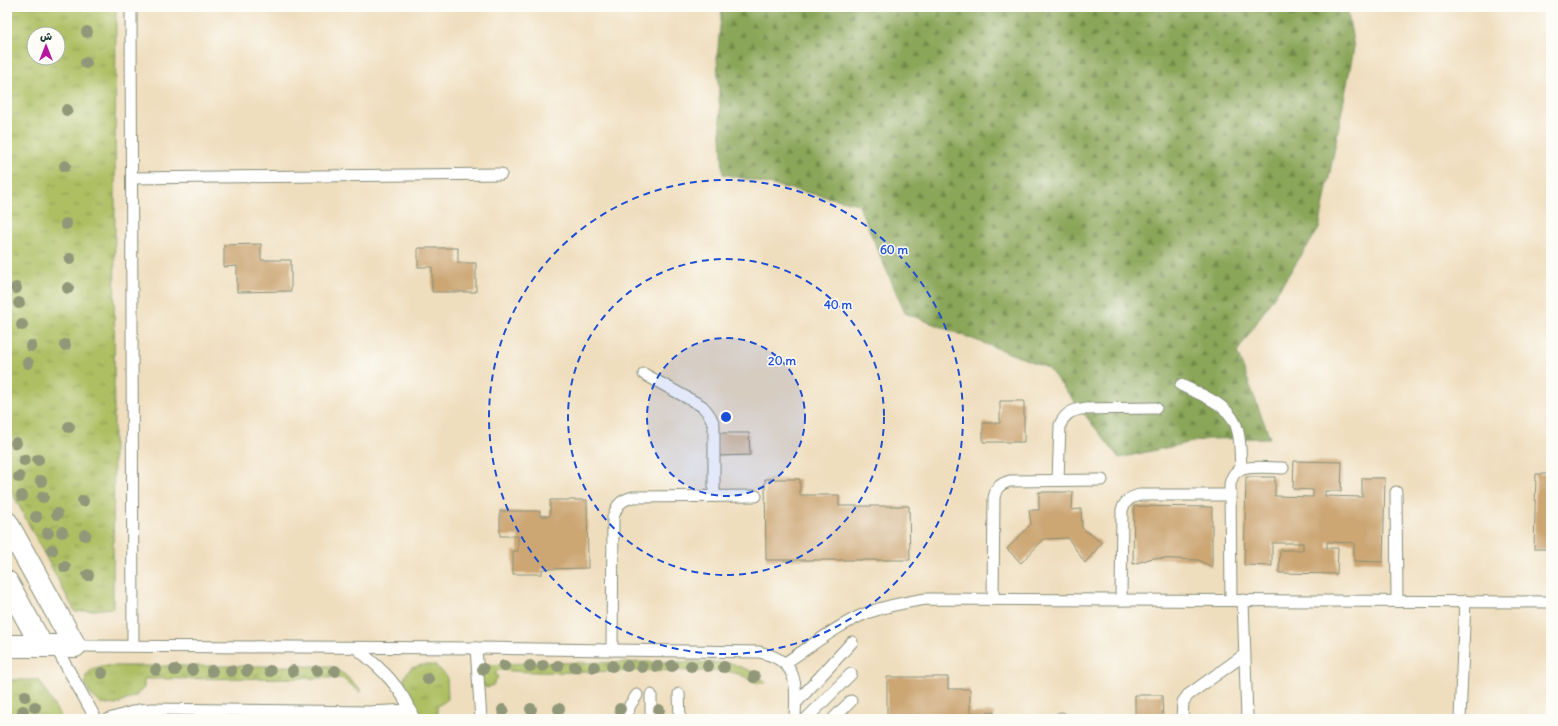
<svg xmlns="http://www.w3.org/2000/svg" width="1558" height="726" font-family="Delius,'Playpen Sans Arabic',sans-serif">
<style>
.grass{fill:url(#grass-tufts);stroke:#667e4c;fill-rule:evenodd}
.forest{fill:url(#forest-firs);stroke:#547246}
.building{fill:#cca673}
.lines{fill:none;stroke-linecap:round;stroke-linejoin:round}
.lane-casing{stroke:#878e79;stroke-width:13}
.street-casing{stroke:#878e79;stroke-width:24}
.lane{stroke:#fff;stroke-width:11}
.street{stroke:#fff;stroke-width:22}
.tree{fill:#909879}
.ring{fill:none;stroke:#1d4ed8;stroke-width:2;stroke-dasharray:7 5}
.centre{fill:#1d4ed8;stroke:#fdfcf7;stroke-width:2}
.ring-label{font-size:12px;text-anchor:middle;font-weight:bold;fill:#1d4ed8;stroke:#fdfcf7;stroke-width:3;stroke-linejoin:round;paint-order:stroke}
</style>
<defs>
<pattern id="grass-tufts" width="24" height="20" patternUnits="userSpaceOnUse"><rect width="24" height="20" fill="#aebf63"/><path d="M3 7l-1-3M5 7V3M7 7l1-3M15 17l-1-3M17 17v-4M19 17l1-3" fill="none" stroke="#8d9c52"/></pattern>
<pattern id="forest-firs" width="22" height="20" patternUnits="userSpaceOnUse"><rect width="22" height="20" fill="#8aa659"/><path d="M5 1l3.5 6h-7zM16 11l3.5 6h-7z" fill="#70884a"/></pattern>
</defs>
<rect width="100%" height="100%" fill="#fdfcf7"/>
<filter id="ink" filterUnits="userSpaceOnUse"><feTurbulence type="fractalNoise" baseFrequency=".025" numOctaves="2"/><feDisplacementMap in="SourceGraphic" scale="8" xChannelSelector="R" yChannelSelector="G"/><feConvolveMatrix kernelMatrix="1 2 1 2 8 2 1 2 1" color-interpolation-filters="sRGB"/></filter>
<filter id="wash" filterUnits="userSpaceOnUse"><feTurbulence type="fractalNoise" baseFrequency=".012" numOctaves="4" result="noise"/><feDisplacementMap in="SourceGraphic" scale="16" xChannelSelector="R" yChannelSelector="G"/><feGaussianBlur stdDeviation="0.9" result="paint"/><feColorMatrix in="noise" values="0 0 0 0 0 0 0 0 0 0 0 0 0 0 0 0 0 1.4 0 .05"/><feComposite in="paint" operator="in"/></filter>
<g filter="url(#wash)">
<rect width="100%" height="100%" fill="#efdebe"/>
<g class="grass">
<path d="M 7,7 L 116,7 L 113,608 L 75,612 L 7,483 ZM 34,34 L 58,34 L 58,58 L 34,58 Z"/>
<path d="M 675,662 L 731,663 L 758,674 L 766,683 C 750,684 748,676 735,673 C 723,669 708,671 695,671 C 630,668 564,676 499,670 L 496,672 L 496,674 L 498,677 L 493,685 L 487,688 L 481,685 L 479,666 L 524,663 Z"/>
<path d="M 422,665 L 435,665 L 447,676 L 448,699 L 437,707 L 437,714 L 440,719 L 418,719 C 411,705 395,683 410,669 C 413,667 419,666 422,665 Z"/>
<path d="M 101,666 L 329,666 L 344,674 L 360,689 L 361,693 L 342,678 L 144,679 L 144,688 L 137,695 L 116,705 L 102,704 L 90,694 L 85,683 L 86,676 L 92,669 Z"/>
<path d="M 7,680 L 39,680 L 62,719 L 7,719 Z"/>
</g>
<path class="forest" d="M 722,7 L 1347,7 L 1354,48 L 1319,229 L 1237,352 L 1270,438 L 1207,439 L 1119,458 L 1048,368 L 905,313 L 858,204 L 723,174 L 717,57 Z"/>
<g id="blocks">
<g class="building">
<path d="M 261,244 L 261,260 L 291,260 L 291,291 L 237,292 L 237,266 L 224,267 L 224,245 Z"/>
<path d="M 418,248 L 458,248 L 458,263 L 476,263 L 476,292 L 432,292 L 432,267 L 418,267 Z"/>
<path d="M 1000,401 L 1024,401 L 1024,442 L 983,442 L 983,423 L 1000,423 Z"/>
<path d="M 718,433 L 749,433 L 750,455 L 718,456 Z"/>
<path d="M 1294,461 L 1342,462 L 1341,491 L 1325,491 L 1325,496 L 1362,497 L 1362,478 L 1385,478 L 1383,562 L 1354,561 L 1354,543 L 1327,542 L 1327,548 L 1338,548 L 1337,574 L 1279,573 L 1280,550 L 1303,550 L 1303,543 L 1272,543 L 1272,566 L 1244,565 L 1246,477 L 1275,477 L 1275,496 L 1313,497 L 1313,490 L 1293,489 Z"/>
<path d="M 1536,474 L 1551,474 L 1551,549 L 1534,549 Z"/>
<path d="M 765,479 L 800,479 L 800,495 L 839,495 L 839,506 L 909,506 L 910,560 L 766,560 Z"/>
<path d="M 1039,492 L 1073,492 L 1072,510 L 1081,509 L 1082,528 L 1102,543 L 1085,563 L 1068,538 L 1044,539 L 1021,563 L 1007,549 L 1031,524 L 1029,510 L 1039,510 Z"/>
<path d="M 550,500 L 587,500 L 588,568 L 542,569 L 542,574 L 513,574 L 513,551 L 518,551 L 518,536 L 500,536 L 500,511 L 540,511 L 540,516 L 550,516 Z"/>
<path d="M 1134,506 L 1212,507 L 1212,567 L 1198,560 L 1153,558 L 1133,564 Z"/>
<path d="M 887,677 L 948,677 L 948,689 L 970,689 L 970,713 L 994,712 L 994,719 L 887,719 Z"/>
<path d="M 1135,695 L 1162,695 L 1163,719 L 1135,719 Z"/>
</g>
</g>
</g>
<g filter="url(#ink)">
<use href="#blocks" fill-opacity="0" stroke="#878e79" stroke-width="1"/>
<g class="lines">
<defs>
<g id="lane">
<path d="M 131,7 L 133,646"/>
<path d="M 132,178 L 501,174"/>
<path d="M 644,374 L 702,406 C 708,412 712,417 714,426 L 714,496"/>
<path d="M 1181,385 C 1203,396 1233,405 1238,432 C 1241,444 1240,457 1241,469"/>
<path d="M 1058,480 L 1060,425 C 1064,415 1070,411 1080,409 L 1156,408"/>
<path d="M 1396,492 L 1397,601"/>
<path d="M 993,599 L 994,498 C 996,487 1000,484 1010,481 L 1102,480"/>
<path d="M 1121,600 L 1122,510 C 1125,501 1130,497 1140,495 L 1230,495"/>
<path d="M 1231,600 L 1230,484 C 1231,480 1232,476 1235,473 C 1244,464 1271,468 1283,468"/>
<path d="M 1243,600 L 1247,719"/>
<path d="M 55,646 L 96,719"/>
<path d="M 75,646 L 476,648 L 759,652 C 800,661 796,685 795,719"/>
<path d="M 356,648 C 382,669 402,687 414,719"/>
<path d="M 476,648 L 481,719"/>
<path d="M 612,650 L 613,518 C 617,504 620,501 633,497 L 756,496"/>
<path d="M 785,663 C 810,647 839,624 867,613 C 886,606 906,602 926,599 L 1551,602"/>
<path d="M 679,694 L 680,719"/>
<path d="M 651,695 L 651,719"/>
<path d="M 796,703 L 852,642"/>
<path d="M 109,719 L 139,710 L 152,709 L 368,712 L 411,710"/>
<path d="M 626,719 L 630,705 L 637,695"/>
<path d="M 806,719 L 851,674"/>
<path d="M 833,719 L 851,701"/>
<path d="M 1061,719 L 1061,718"/>
<path d="M 1182,719 L 1183,702 L 1188,695 L 1244,655"/>
<path d="M 1460,719 L 1465,601"/>
</g>
<g id="street">
<path d="M 7,523 L 75,646 L 7,646"/>
<path d="M 7,582 L 42,646"/>
</g>
</defs>
<use href="#lane" class="lane-casing"/>
<use href="#street" class="street-casing"/>
<use href="#lane" class="lane"/>
<use href="#street" class="street"/>
</g>
<g class="tree">
<circle cx="87" cy="32" r="6"/>
<circle cx="86" cy="63" r="6"/>
<circle cx="67" cy="110" r="6"/>
<circle cx="65" cy="166" r="6"/>
<circle cx="66" cy="224" r="6"/>
<circle cx="70" cy="259" r="6"/>
<circle cx="16" cy="288" r="6"/>
<circle cx="68" cy="288" r="6"/>
<circle cx="19" cy="303" r="6"/>
<circle cx="22" cy="325" r="6"/>
<circle cx="65" cy="345" r="6"/>
<circle cx="31" cy="346" r="6"/>
<circle cx="28" cy="363" r="6"/>
<circle cx="69" cy="427" r="6"/>
<circle cx="16" cy="443" r="6"/>
<circle cx="24" cy="460" r="6"/>
<circle cx="38" cy="460" r="6"/>
<circle cx="19" cy="477" r="6"/>
<circle cx="41" cy="481" r="6"/>
<circle cx="22" cy="496" r="6"/>
<circle cx="43" cy="497" r="6"/>
<circle cx="83" cy="501" r="6"/>
<circle cx="57" cy="514" r="6"/>
<circle cx="36" cy="517" r="6"/>
<circle cx="62" cy="532" r="6"/>
<circle cx="48" cy="533" r="6"/>
<circle cx="85" cy="535" r="6"/>
<circle cx="52" cy="550" r="6"/>
<circle cx="65" cy="567" r="6"/>
<circle cx="88" cy="575" r="6"/>
<circle cx="504" cy="666" r="6"/>
<circle cx="530" cy="666" r="6"/>
<circle cx="543" cy="666" r="6"/>
<circle cx="558" cy="666" r="6"/>
<circle cx="612" cy="666" r="6"/>
<circle cx="627" cy="666" r="6"/>
<circle cx="657" cy="666" r="6"/>
<circle cx="672" cy="666" r="6"/>
<circle cx="691" cy="666" r="6"/>
<circle cx="708" cy="666" r="6"/>
<circle cx="575" cy="667" r="6"/>
<circle cx="594" cy="667" r="6"/>
<circle cx="642" cy="667" r="6"/>
<circle cx="724" cy="667" r="6"/>
<circle cx="483" cy="669" r="6"/>
<circle cx="156" cy="670" r="6"/>
<circle cx="175" cy="670" r="6"/>
<circle cx="192" cy="670" r="6"/>
<circle cx="212" cy="671" r="6"/>
<circle cx="231" cy="671" r="6"/>
<circle cx="247" cy="671" r="6"/>
<circle cx="270" cy="671" r="6"/>
<circle cx="293" cy="671" r="6"/>
<circle cx="317" cy="671" r="6"/>
<circle cx="335" cy="671" r="6"/>
<circle cx="102" cy="673" r="6"/>
<circle cx="754" cy="677" r="6"/>
<circle cx="428" cy="679" r="6"/>
<circle cx="25" cy="696" r="6"/>
<circle cx="35" cy="707" r="6"/>
<circle cx="531" cy="709" r="6"/>
<circle cx="559" cy="709" r="6"/>
<circle cx="620" cy="709" r="6"/>
<circle cx="503" cy="710" r="6"/>
<circle cx="659" cy="710" r="6"/>
<circle cx="23" cy="711" r="6"/>
</g>
</g>
<circle cx="726" cy="417" r="79" fill="#1d4ed8" fill-opacity=".12"/>
<g class="ring">
<circle cx="726" cy="417" r="79"/>
<circle cx="726" cy="417" r="158"/>
<circle cx="726" cy="417" r="237"/>
</g>
<circle cx="726" cy="417" r="6" class="centre"/>
<g class="ring-label">
<text x="894" y="254">60 m</text>
<text x="838" y="309">40 m</text>
<text x="782" y="365">20 m</text>
</g>
<rect width="1558" height="726" fill="none" stroke="#fdfcf7" stroke-width="24"/>
<g transform="translate(46 46)"><circle r="19" fill="#fdfcf7" stroke="#a4b0a9"/>
<path d="M0-3L7 15L0 10L-7 15Z" fill="#b5179e"/>
<text y="-6" font-size="11" font-weight="bold" text-anchor="middle" fill="#1f3d34">ش</text>
</g>
</svg>
